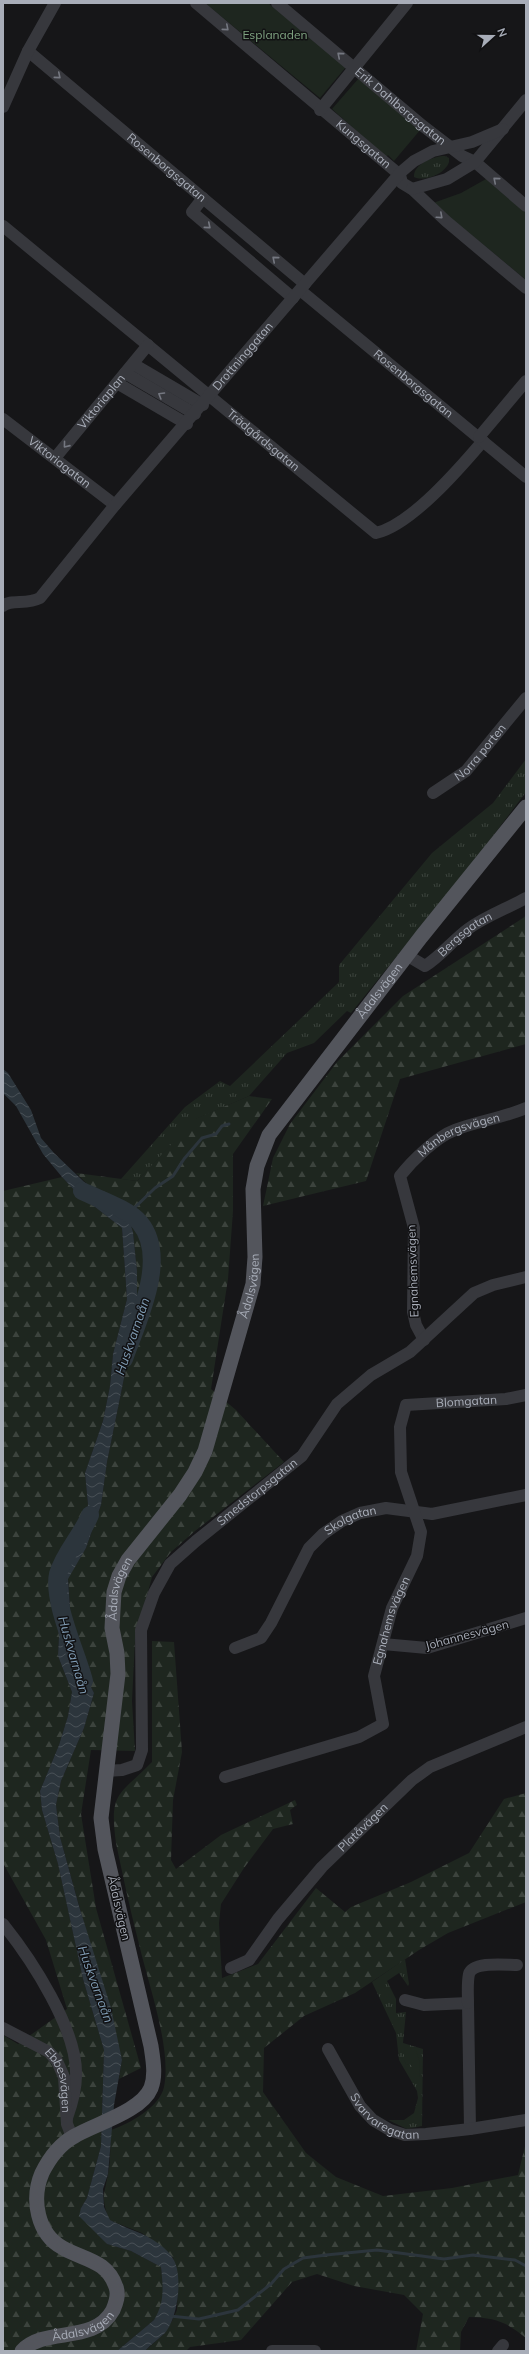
<svg xmlns="http://www.w3.org/2000/svg" width="529" height="2354" font-family="Mulish,sans-serif">
<style>
.grass{fill:url(#grass-tufts)}
.forest{fill:url(#forest-firs)}
.park{fill:#1e261f}
.water{fill:url(#water-waves)}
.lines{fill:none;stroke-linecap:round;stroke-linejoin:round}
.stream{stroke:#2c353c;stroke-width:3}
.river{stroke:#2c353c;stroke-width:18}
.minor{stroke:#37383d;stroke-width:12}
.major{stroke:#53555c;stroke-width:15}
.oneway{stroke:#757881}
.labels{text-anchor:middle;stroke-width:3;stroke-linejoin:round;paint-order:stroke}
.park-label{font-size:12px;fill:#7fa381;stroke:#111113}
.street-label{font-size:12px;fill:#a8adb8;stroke:#111113}
.water-label{font-size:13px;font-style:italic;fill:#7f9bb3;stroke:#111113}
</style>
<defs>
<pattern id="grass-tufts" width="24" height="20" patternUnits="userSpaceOnUse"><rect width="24" height="20" fill="#1e261f"/><path d="M3 7l-1-3M5 7V3M7 7l1-3M15 17l-1-3M17 17v-4M19 17l1-3" fill="none" stroke="#3c433d"/></pattern>
<pattern id="forest-firs" width="22" height="20" patternUnits="userSpaceOnUse"><rect width="22" height="20" fill="#1e261f"/><path d="M5 1l3.5 6h-7zM16 11l3.5 6h-7z" fill="#3c433d"/></pattern>
<pattern id="water-waves" width="16" height="10" patternUnits="userSpaceOnUse"><rect width="16" height="10" fill="#2c353c"/><path d="M0 5q4-4 8 0t8 0" fill="none" stroke="#485056"/></pattern>
</defs>
<rect width="100%" height="100%" fill="#161618"/>
<g class="grass">
<path d="M 445,156 L 449,158 L 449,162 C 445,174 425,182 414,177 C 413,164 434,156 445,156 Z"/>
<path d="M 526,759 L 526,792 L 481,852 L 351,1013 L 347,1011 L 314,1043 L 287,1053 L 249,1096 L 196,1119 L 137,1181 L 121,1179 L 185,1107 L 220,1081 L 230,1086 L 339,982 L 339,965 L 432,853 L 493,803 Z"/>
<path d="M 405,1959 L 409,1984 L 408,1986 L 399,1973 L 387,1981 L 396,1999 L 396,2013 L 406,2012 L 403,2043 L 423,2049 L 422,2126 L 407,2129 L 388,2120 L 404,2120 L 414,2113 L 418,2098 L 417,2091 L 399,2060 L 396,2033 L 372,1982 Z"/>
</g>
<g class="forest">
<path d="M 526,916 L 526,1044 L 400,1079 L 366,1181 L 263,1206 L 273,1158 L 290,1124 L 337,1062 L 403,996 Z"/>
<path d="M 249,1096 L 272,1099 L 233,1154 L 233,1211 L 228,1279 L 211,1389 L 236,1410 L 284,1462 L 195,1531 L 171,1552 L 152,1577 L 135,1640 L 132,1701 L 135,1751 L 91,1750 L 81,1814 L 96,1908 L 141,2068 L 119,2079 L 122,2060 L 60,1837 L 56,1805 L 61,1781 L 84,1728 L 94,1693 L 73,1651 L 68,1578 L 86,1548 L 101,1505 L 107,1462 L 137,1314 L 137,1271 L 133,1232 L 128,1216 L 105,1202 L 76,1173 L 137,1181 L 195,1119 Z"/>
<path d="M 62,1177 L 77,1193 L 122,1228 L 127,1299 L 113,1354 L 110,1386 L 103,1421 L 85,1473 L 88,1505 L 77,1545 L 64,1557 L 54,1601 L 59,1635 L 58,1656 L 72,1692 L 68,1716 L 59,1745 L 40,1791 L 42,1810 L 58,1864 L 83,1979 L 104,2050 L 101,2146 L 87,2198 L 81,2208 L 107,2244 L 131,2251 L 161,2267 L 164,2295 L 158,2315 L 154,2320 L 117,2351 L 3,2351 L 3,2035 L 18,2044 L 67,2009 L 46,1940 L 3,1863 L 3,1191 Z"/>
<path d="M 152,1641 L 174,1642 L 182,1752 L 173,1800 L 171,1860 L 176,1869 L 221,1835 L 295,1800 L 297,1805 L 290,1810 L 293,1824 L 273,1829 L 244,1868 L 221,1904 L 219,1923 L 222,1978 L 258,1964 L 316,1888 L 345,1912 L 351,1907 L 411,1882 L 469,1853 L 504,1799 L 526,1793 L 526,1902 L 448,1933 L 419,1950 L 355,1993 L 304,2016 L 264,2048 L 263,2092 L 306,2153 L 336,2177 L 383,2196 L 452,2188 L 518,2175 L 526,2142 L 526,2338 C 505,2321 495,2318 469,2317 L 461,2332 L 460,2351 L 416,2351 L 423,2314 L 404,2295 L 354,2286 L 317,2274 L 292,2282 L 241,2340 L 190,2347 L 186,2351 L 145,2351 L 165,2333 L 172,2321 L 177,2310 L 178,2277 L 173,2257 L 142,2233 L 109,2220 C 101,2197 104,2196 108,2174 C 111,2160 110,2144 111,2130 C 129,2124 160,2107 164,2087 C 172,2049 148,1983 139,1944 C 130,1910 123,1876 116,1843 C 109,1791 119,1796 152,1762 Z"/>
</g>
<g class="park">
<path d="M 205,3 L 268,3 L 346,67 L 320,98 Z"/>
<path d="M 359,78 L 421,129 L 394,161 L 388,155 L 386,157 L 332,109 Z"/>
<path d="M 486,179 L 526,213 L 526,280 L 433,203 L 461,193 Z"/>
<path d="M 404,2051 L 416,2051 L 419,2060 L 420,2077 L 412,2077 L 412,2065 L 406,2064 L 404,2060 Z"/>
</g>
<path class="water" d="M 3,1069 L 8,1073 L 31,1110 L 41,1138 L 54,1153 L 105,1202 L 128,1216 L 133,1232 L 137,1271 L 137,1314 L 107,1462 L 101,1505 L 86,1548 L 68,1579 L 73,1651 L 94,1693 L 84,1728 L 61,1781 L 56,1805 L 60,1837 L 79,1906 L 111,2008 L 122,2060 L 114,2105 L 108,2174 L 103,2189 L 104,2207 L 110,2220 C 126,2229 144,2232 159,2244 C 163,2247 169,2252 172,2257 C 184,2273 178,2318 165,2333 C 159,2339 151,2344 145,2351 L 117,2351 L 154,2320 C 165,2302 163,2287 161,2267 L 131,2251 L 107,2244 L 79,2216 L 81,2208 L 87,2198 L 101,2146 L 104,2050 L 83,1979 L 58,1864 L 42,1810 L 40,1791 L 59,1745 L 68,1716 L 72,1692 L 58,1656 L 59,1635 L 54,1601 L 64,1557 L 77,1545 L 88,1505 L 85,1473 L 103,1421 L 110,1386 L 113,1354 L 127,1299 L 122,1228 L 77,1193 L 62,1177 L 43,1154 L 16,1106 L 3,1093 Z"/>
<g class="lines">
<g class="stream">
<path d="M 128,1214 L 155,1188 L 173,1176 L 184,1159 L 202,1138 L 216,1134 L 222,1126 L 229,1124"/>
<path d="M 170,2316 L 199,2319 L 238,2310 L 271,2284 L 284,2269 L 303,2258 L 326,2255 L 377,2250 L 444,2259 L 473,2255 L 515,2260 L 526,2266"/>
</g>
<g class="river">
<path d="M 82,1191 C 98,1199 129,1209 140,1223 C 169,1258 137,1322 124,1359"/>
<path d="M 84,1681 C 77,1654 52,1600 58,1574 C 64,1553 82,1535 90,1515"/>
</g>
<g class="minor">
<path id="s1" d="M 196,3 L 400,175 L 402,183 L 412,189 L 446,221 L 526,288"/>
<path id="s2" d="M 277,3 L 423,126 L 462,156 L 475,162 L 526,206"/>
<path id="s3" d="M 28,51 L 305,284"/>
<path d="M 3,107 L 28,51 L 55,3"/>
<path d="M 320,110 L 407,3"/>
<path d="M 412,189 L 447,179 L 475,162 L 526,100"/>
<path d="M 203,198 L 192,212 L 293,298"/>
<path id="s4" d="M 3,226 L 376,533 C 411,525 460,468 483,441"/>
<path id="s5" d="M 300,290 L 526,477"/>
<path d="M 133,364 L 203,405"/>
<path d="M 125,373 L 195,414"/>
<path d="M 117,383 L 187,424"/>
<path id="s6" d="M 3,419 L 115,505"/>
<path d="M 479,437 L 526,381"/>
<path id="s7" d="M 55,458 L 148,345"/>
<path id="s8" d="M 3,606 C 10,599 27,605 40,598 L 115,505 L 401,172 L 414,161 L 433,151 L 472,142 L 503,129"/>
<path id="s9" d="M 433,793 L 466,771 L 526,698"/>
<path id="s10" d="M 408,956 L 425,966 C 441,956 453,940 468,929 C 486,916 506,909 526,898"/>
<path id="s11" d="M 424,1340 L 416,1325 L 413,1312 L 414,1228 L 400,1176 C 412,1161 436,1137 455,1130 C 478,1121 503,1118 526,1108"/>
<path d="M 383,1644 L 427,1648 L 526,1618"/>
<path id="s12" d="M 235,1648 L 261,1638 L 271,1623 L 309,1548 L 323,1534 L 342,1521 L 360,1513 L 386,1508 L 432,1514 L 526,1495"/>
<path id="s13" d="M 106,1771 L 122,1770 L 137,1765 L 142,1750 L 141,1630 L 154,1593 L 170,1564 L 196,1541 L 302,1456 L 337,1404 L 371,1375 L 410,1352 L 474,1293 L 493,1285 L 526,1277"/>
<path id="s14" d="M 225,1777 L 359,1737 L 383,1724 L 374,1676 L 392,1608 L 417,1556 L 421,1532 L 401,1472 L 400,1427 L 406,1405 L 506,1399 L 526,1395"/>
<path d="M 3,1924 C 31,1959 78,2030 76,2076 C 76,2091 72,2104 67,2118"/>
<path id="s15" d="M 231,1968 L 249,1960 L 278,1919 L 322,1867 L 412,1780 L 430,1767 L 526,1727"/>
<path d="M 405,2000 L 424,2005 L 468,2003 L 470,2129"/>
<path d="M 468,2003 C 468,1994 467,1983 469,1974 C 473,1961 506,1965 517,1965"/>
<path id="s16" d="M 3,2028 L 49,2052 L 57,2061 L 64,2077 L 67,2124 L 72,2137"/>
<path id="s17" d="M 328,2049 L 360,2106 L 373,2120 L 390,2130 L 405,2135 L 426,2134 L 470,2129 L 526,2120"/>
<path d="M 272,2351 L 315,2351"/>
<path d="M 498,2351 L 503,2345"/>
</g>
<path class="major" id="s18" d="M 22,2351 C 45,2326 94,2345 113,2310 C 116,2303 119,2295 116,2287 C 107,2260 84,2260 63,2248 C 37,2234 31,2199 42,2173 C 49,2159 59,2145 73,2137 C 94,2124 141,2112 151,2088 C 156,2075 153,2060 151,2046 L 105,1849 L 101,1818 L 118,1674 L 117,1653 L 112,1628 L 114,1592 L 119,1576 L 128,1560 L 180,1495 L 195,1472 L 205,1451 L 253,1284 L 255,1257 L 253,1189 L 257,1166 L 269,1135 L 421,937 L 526,807"/>
</g>
<defs><path id="oneway-chevron" d="M-2-3.5L2.5 0L-2 3.5" fill="none" stroke-width="1.6" stroke-linecap="round" stroke-linejoin="round"/></defs>
<g class="oneway">
<use href="#oneway-chevron" transform="translate(226 28) rotate(41)"/>
<use href="#oneway-chevron" transform="translate(340 55) rotate(-140)"/>
<use href="#oneway-chevron" transform="translate(58 76) rotate(40)"/>
<use href="#oneway-chevron" transform="translate(496 180) rotate(-140)"/>
<use href="#oneway-chevron" transform="translate(440 216) rotate(42)"/>
<use href="#oneway-chevron" transform="translate(208 226) rotate(40)"/>
<use href="#oneway-chevron" transform="translate(275 259) rotate(-140)"/>
<use href="#oneway-chevron" transform="translate(161 395) rotate(-149)"/>
<use href="#oneway-chevron" transform="translate(66 445) rotate(129)"/>
</g>
<g class="labels">
<g class="park-label">
<text x="275" y="39">Esplanaden</text>
</g>
<g class="street-label">
<text dy="4" stroke="none"><textPath href="#s2" startOffset="161">Erik Dahlbergsgatan</textPath></text>
<text dy="4" stroke="none"><textPath href="#s1" startOffset="219">Kungsgatan</textPath></text>
<text dy="4" stroke="none"><textPath href="#s3" startOffset="181">Rosenborgsgatan</textPath></text>
<text dy="4" stroke="none"><textPath href="#s8" startOffset="354">Drottninggatan</textPath></text>
<text dy="4" stroke="none"><textPath href="#s5" startOffset="147">Rosenborgsgatan</textPath></text>
<text dy="4" stroke="none"><textPath href="#s7" startOffset="73">Viktoriaplan</textPath></text>
<text dy="4" stroke="none"><textPath href="#s4" startOffset="337">Trädgårdsgatan</textPath></text>
<text dy="4" stroke="none"><textPath href="#s6" startOffset="71">Viktoriagatan</textPath></text>
<text dy="4" stroke="none"><textPath href="#s9" startOffset="63">Norra porten</textPath></text>
<text dy="4" stroke="none"><textPath href="#s10" startOffset="71">Bergsgatan</textPath></text>
<text dy="4" stroke="none"><textPath href="#s18" startOffset="1602">Ådalsvägen</textPath></text>
<text dy="4" stroke="none"><textPath href="#s11" startOffset="242">Månbergsvägen</textPath></text>
<text transform="translate(413 1271) rotate(-92)" y="4">Egnahemsvägen</text>
<text dy="4" stroke="none"><textPath href="#s18" startOffset="1266">Ådalsvägen</textPath></text>
<text dy="4" stroke="none"><textPath href="#s14" startOffset="560">Blomgatan</textPath></text>
<text dy="4" stroke="none"><textPath href="#s13" startOffset="353">Smedstorpsgatan</textPath></text>
<text dy="4" stroke="none"><textPath href="#s12" startOffset="181">Skolgatan</textPath></text>
<text dy="4" stroke="none"><textPath href="#s18" startOffset="930">Ådalsvägen</textPath></text>
<text dy="4" stroke="none"><textPath href="#s14" startOffset="274">Egnahemsvägen</textPath></text>
<text transform="translate(467 1635) rotate(-15)" y="4">Johannesvägen</text>
<text dy="4" stroke="none"><textPath href="#s15" startOffset="195">Platåvägen</textPath></text>
<text transform="translate(119 1908) rotate(77)" y="4">Ådalsvägen</text>
<text dy="4" stroke="none"><textPath href="#s16" startOffset="83">Ebbesvägen</textPath></text>
<text dy="4" stroke="none"><textPath href="#s17" startOffset="93">Svarvaregatan</textPath></text>
<text dy="4" stroke="none"><textPath href="#s18" startOffset="67">Ådalsvägen</textPath></text>
</g>
<g class="water-label">
<text transform="translate(132 1336) rotate(-71)" y="5">Huskvarnaån</text>
<text transform="translate(74 1655) rotate(74)" y="5">Huskvarnaån</text>
<text transform="translate(96 1984) rotate(70)" y="5">Huskvarnaån</text>
</g>
</g>
<rect width="529" height="2354" fill="none" stroke="#a8adb8" stroke-width="8"/>
<g transform="translate(493 36) rotate(69)" stroke="#111113" stroke-width="3" paint-order="stroke">
<path d="M0-3L7 15L0 10L-7 15Z" fill="#a8adb8"/>
<text y="-6" font-size="11" font-weight="bold" text-anchor="middle" fill="#a8adb8">N</text>
</g>
</svg>
